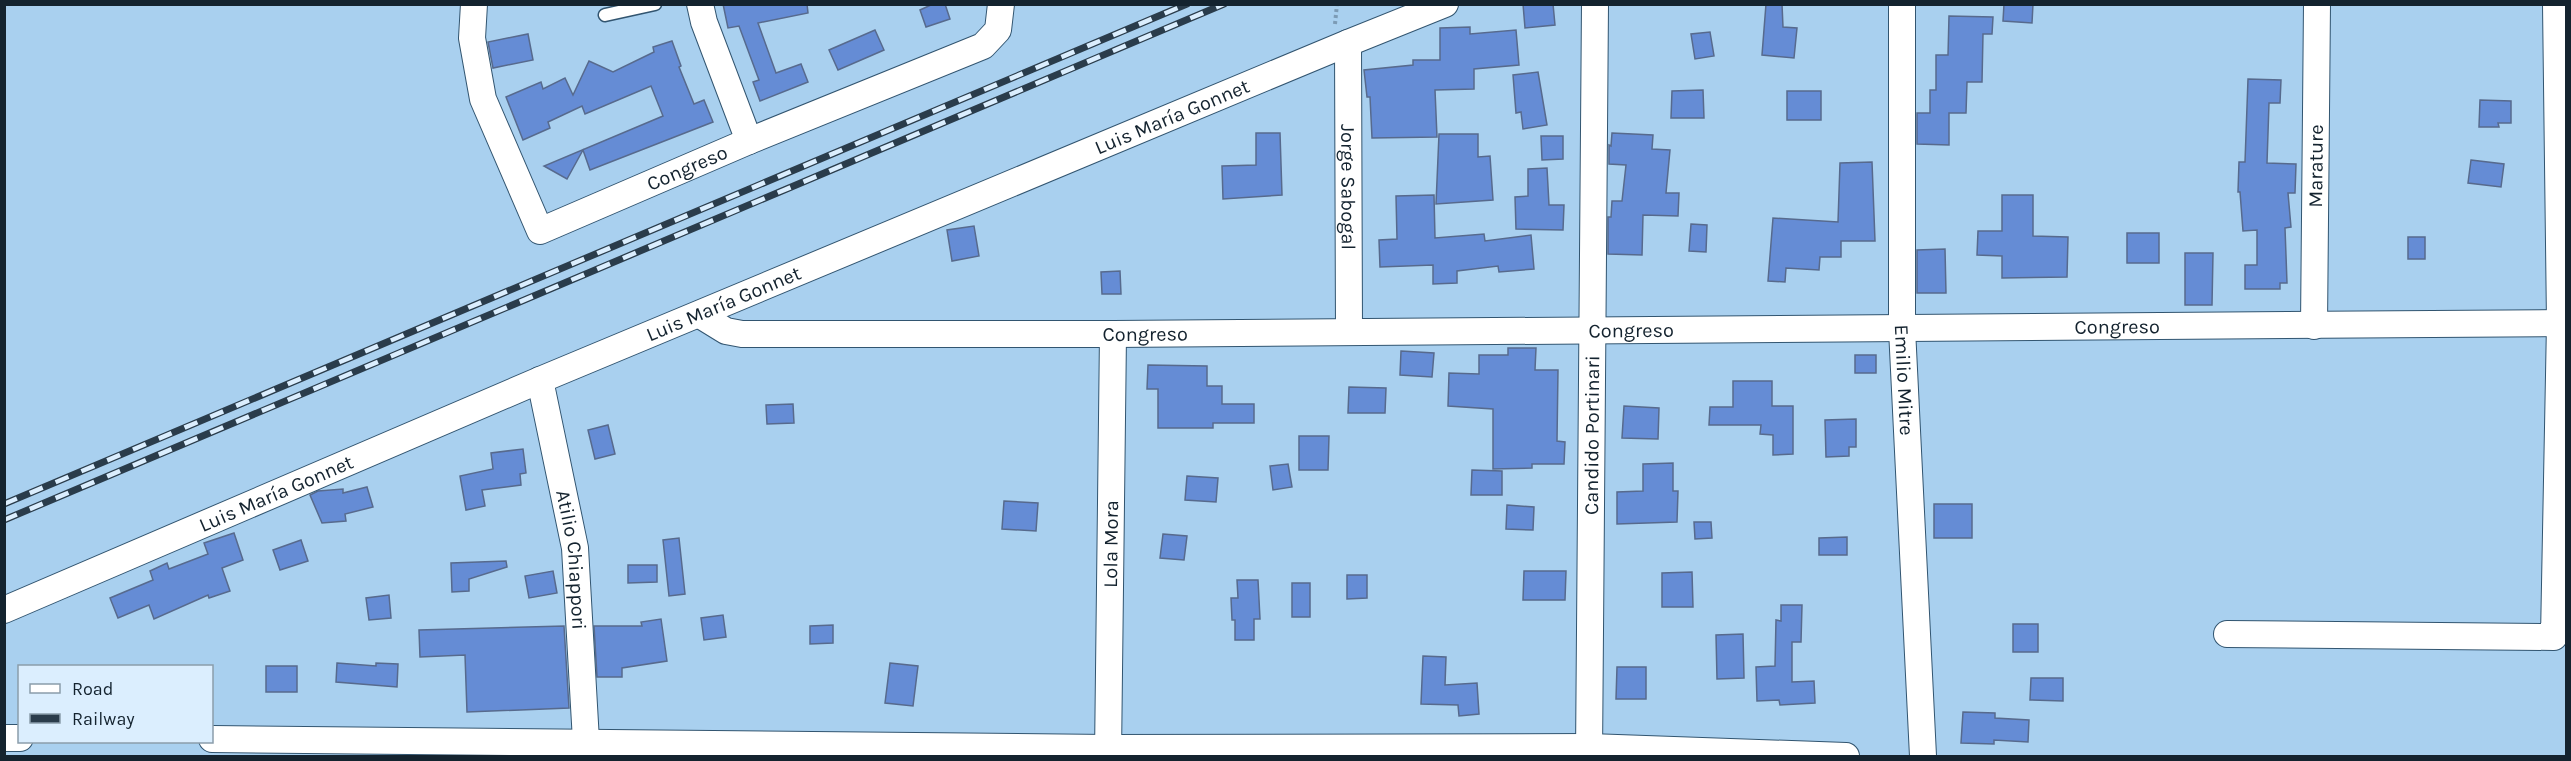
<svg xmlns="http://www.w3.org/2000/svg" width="2571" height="761" font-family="Karla,sans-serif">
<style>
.building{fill:#658cd5;stroke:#576a8d;stroke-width:1.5}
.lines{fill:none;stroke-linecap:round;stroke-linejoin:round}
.service-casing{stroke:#325570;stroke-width:15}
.minor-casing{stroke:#325570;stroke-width:28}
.path{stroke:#7c9bb5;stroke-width:4;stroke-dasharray:3 3;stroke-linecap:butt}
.service{stroke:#fff;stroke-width:12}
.minor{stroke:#fff;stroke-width:26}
.rail-casing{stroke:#2a3c4b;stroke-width:7}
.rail{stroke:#dbeefe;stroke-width:4.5;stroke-dasharray:14;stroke-linecap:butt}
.labels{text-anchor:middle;stroke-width:5;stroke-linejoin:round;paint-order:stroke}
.street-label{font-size:20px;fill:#14232f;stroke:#dbeefe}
</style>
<rect width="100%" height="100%" fill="#a9d0ef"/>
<g class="building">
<path d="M 723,4 L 807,4 L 808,13 L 758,23 L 776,73 L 801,64 L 808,82 L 760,101 L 753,82 L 759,80 L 739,26 L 728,28 Z"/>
<path d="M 933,4 L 945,4 L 950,19 L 926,27 L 920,10 Z"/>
<path d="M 1523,4 L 1553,4 L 1555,25 L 1525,28 Z"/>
<path d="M 1766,4 L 1782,4 L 1783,27 L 1797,28 L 1794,58 L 1762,55 Z"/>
<path d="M 2004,4 L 2033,4 L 2032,23 L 2003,21 Z"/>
<path d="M 1949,16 L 1993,17 L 1992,34 L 1983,34 L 1982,82 L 1967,82 L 1966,113 L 1949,113 L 1949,145 L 1917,144 L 1917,113 L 1930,113 L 1930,90 L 1936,90 L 1936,55 L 1948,55 Z"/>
<path d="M 1470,27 L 1470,34 L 1516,30 L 1519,65 L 1474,69 L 1474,89 L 1435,90 L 1437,137 L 1372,138 L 1370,97 L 1367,97 L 1364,70 L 1413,65 L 1413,60 L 1440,60 L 1440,28 Z"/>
<path d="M 875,30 L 884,50 L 838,70 L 829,50 Z"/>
<path d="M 1710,32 L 1714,56 L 1695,59 L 1691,34 Z"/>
<path d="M 528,34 L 533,60 L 493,68 L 488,42 Z"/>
<path d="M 672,41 L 681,66 L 679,67 L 694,104 L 704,100 L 713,122 L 590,170 L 583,150 L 567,179 L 544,166 L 663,116 L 651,86 L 585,114 L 582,106 L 548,122 L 550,128 L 523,140 L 506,97 L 541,82 L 543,89 L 565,78 L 573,95 L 589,61 L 613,72 L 654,52 L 653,47 Z"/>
<path d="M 1538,72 L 1547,125 L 1523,129 L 1521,112 L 1516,113 L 1513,75 Z"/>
<path d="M 2248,79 L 2281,80 L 2280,103 L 2269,103 L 2267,163 L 2296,164 L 2295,193 L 2288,193 L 2291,227 L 2285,228 L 2287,283 L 2280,283 L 2280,289 L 2245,289 L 2245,265 L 2257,265 L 2257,230 L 2243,231 L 2240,192 L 2238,192 L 2239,162 L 2245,162 Z"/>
<path d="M 1703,90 L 1704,118 L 1671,118 L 1672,91 Z"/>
<rect x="1787" y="91" width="34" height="29"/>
<path d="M 2480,100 L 2511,101 L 2511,123 L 2498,123 L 2499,127 L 2479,127 Z"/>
<path d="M 1256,133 L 1280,133 L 1282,195 L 1223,199 L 1222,166 L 1256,165 Z"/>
<path d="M 1612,133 L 1653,135 L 1652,149 L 1670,150 L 1666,193 L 1679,193 L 1678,216 L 1643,215 L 1642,255 L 1608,254 L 1608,217 L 1611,217 L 1612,201 L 1622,201 L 1626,165 L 1609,164 L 1609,145 L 1611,146 Z"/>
<path d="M 1439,134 L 1478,134 L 1478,157 L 1490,156 L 1493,200 L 1436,204 Z"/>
<path d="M 1541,136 L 1563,136 L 1563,159 L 1542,160 Z"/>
<path d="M 2471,160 L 2504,164 L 2501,187 L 2468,183 Z"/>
<path d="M 1872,162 L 1875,241 L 1841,241 L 1841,257 L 1820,257 L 1819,270 L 1786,268 L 1785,282 L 1768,281 L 1773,218 L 1838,222 L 1840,163 Z"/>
<path d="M 1547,168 L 1549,205 L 1564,205 L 1563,230 L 1516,229 L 1515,197 L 1528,196 L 1528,169 Z"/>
<path d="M 1434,195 L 1435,238 L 1484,234 L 1485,241 L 1531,235 L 1534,269 L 1499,272 L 1498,266 L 1457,271 L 1457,283 L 1433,284 L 1433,265 L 1380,267 L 1379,240 L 1397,239 L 1396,196 Z"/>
<path d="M 2002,195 L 2033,195 L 2033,236 L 2068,237 L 2067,277 L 2002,278 L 2002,256 L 1977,255 L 1978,231 L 2002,231 Z"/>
<path d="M 1691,224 L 1707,225 L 1706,252 L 1689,251 Z"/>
<path d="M 974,226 L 979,256 L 952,261 L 947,230 Z"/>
<rect x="2127" y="233" width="32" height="30"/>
<rect x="2408" y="237" width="17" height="22"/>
<path d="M 1945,249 L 1946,293 L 1917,293 L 1917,250 Z"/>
<path d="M 2185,253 L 2213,253 L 2212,305 L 2185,305 Z"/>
<path d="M 1120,271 L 1121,294 L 1102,294 L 1101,272 Z"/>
<path d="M 1508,348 L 1536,348 L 1535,370 L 1558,370 L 1557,441 L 1565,442 L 1564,464 L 1532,464 L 1532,468 L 1493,469 L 1493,409 L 1448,406 L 1449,373 L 1479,374 L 1479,355 L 1508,355 Z"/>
<path d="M 1401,351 L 1434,353 L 1432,377 L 1400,375 Z"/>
<rect x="1855" y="355" width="21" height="18"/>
<path d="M 1148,365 L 1207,366 L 1207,386 L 1222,386 L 1222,404 L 1254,404 L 1254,423 L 1213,423 L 1213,428 L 1158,428 L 1158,389 L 1147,389 Z"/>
<path d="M 1733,381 L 1772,381 L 1772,406 L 1793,406 L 1793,454 L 1773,455 L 1773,435 L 1760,434 L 1761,425 L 1709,425 L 1710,407 L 1733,407 Z"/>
<path d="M 1349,387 L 1386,388 L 1385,413 L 1348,413 Z"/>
<path d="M 793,404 L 794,423 L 767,424 L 766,405 Z"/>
<path d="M 1624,406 L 1659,408 L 1658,439 L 1622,438 Z"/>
<path d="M 1856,419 L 1856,447 L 1849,447 L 1849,456 L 1826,457 L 1825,420 Z"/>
<path d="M 608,425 L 615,454 L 595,459 L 588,430 Z"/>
<path d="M 1299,436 L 1329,436 L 1328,470 L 1299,470 Z"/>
<path d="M 523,449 L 526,473 L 520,474 L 521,485 L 482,490 L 485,506 L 466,510 L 460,476 L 493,469 L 491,453 Z"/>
<path d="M 1673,463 L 1673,491 L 1678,491 L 1677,522 L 1617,524 L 1617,492 L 1643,491 L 1643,464 Z"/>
<path d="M 1288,464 L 1292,487 L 1273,490 L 1270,466 Z"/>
<path d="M 1472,470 L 1502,471 L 1502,495 L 1471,495 Z"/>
<path d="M 1187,476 L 1218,478 L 1216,502 L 1185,500 Z"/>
<path d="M 367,487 L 373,507 L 345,514 L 346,521 L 322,523 L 310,495 L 318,491 L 343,489 L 343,493 Z"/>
<path d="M 1004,501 L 1038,503 L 1036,531 L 1002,529 Z"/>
<rect x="1934" y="504" width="38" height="34"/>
<path d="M 1507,505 L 1534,507 L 1533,530 L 1506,529 Z"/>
<path d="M 1694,522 L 1711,522 L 1712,538 L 1695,539 Z"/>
<path d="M 234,533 L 243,560 L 222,568 L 230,591 L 209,598 L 208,595 L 154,619 L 149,605 L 118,618 L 110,598 L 153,580 L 150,571 L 167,563 L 169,569 L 208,554 L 204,543 Z"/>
<path d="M 1163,534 L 1187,536 L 1184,560 L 1160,558 Z"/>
<path d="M 1847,537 L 1847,555 L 1819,555 L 1819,538 Z"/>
<path d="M 679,538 L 685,594 L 669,596 L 663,540 Z"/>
<path d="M 301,540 L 308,561 L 280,570 L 273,550 Z"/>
<path d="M 506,561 L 507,567 L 469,579 L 469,591 L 452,592 L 451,563 Z"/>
<path d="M 628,565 L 657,565 L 657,582 L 628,583 Z"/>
<path d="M 553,571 L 557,593 L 529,598 L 525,576 Z"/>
<path d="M 1524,571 L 1566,571 L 1565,600 L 1523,600 Z"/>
<path d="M 1692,572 L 1693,607 L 1662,607 L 1662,573 Z"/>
<path d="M 1347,575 L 1367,575 L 1367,598 L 1347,599 Z"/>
<path d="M 1237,580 L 1258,580 L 1260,619 L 1254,619 L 1254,640 L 1235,640 L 1235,620 L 1232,620 L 1231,598 L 1238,598 Z"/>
<rect x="1292" y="583" width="18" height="34"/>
<path d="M 389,595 L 391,618 L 369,620 L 366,598 Z"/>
<path d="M 1781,605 L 1802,605 L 1801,642 L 1792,642 L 1792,682 L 1814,681 L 1815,703 L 1780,705 L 1779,700 L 1757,701 L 1756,667 L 1775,666 L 1776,620 L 1781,621 Z"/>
<path d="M 723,615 L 726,637 L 704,640 L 701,618 Z"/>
<path d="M 661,619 L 667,661 L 622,668 L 622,677 L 597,677 L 594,626 L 642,626 L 641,622 Z"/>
<rect x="2013" y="624" width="25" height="28"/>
<path d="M 833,625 L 833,643 L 810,644 L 810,626 Z"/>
<path d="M 564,626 L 569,708 L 467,712 L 465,655 L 420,657 L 419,630 Z"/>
<path d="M 1743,634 L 1744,678 L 1717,679 L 1716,635 Z"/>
<path d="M 1423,656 L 1446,657 L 1445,685 L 1477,683 L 1479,714 L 1459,716 L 1458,705 L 1421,704 Z"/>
<path d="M 337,663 L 376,666 L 376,663 L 398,664 L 397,687 L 336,682 Z"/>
<path d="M 890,663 L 918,666 L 913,706 L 885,703 Z"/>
<rect x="266" y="666" width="31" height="26"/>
<path d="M 1617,667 L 1646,667 L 1646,699 L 1616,699 Z"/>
<path d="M 2031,678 L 2063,678 L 2063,701 L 2030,700 Z"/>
<path d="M 1963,712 L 1995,713 L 1995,718 L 2029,720 L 2028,742 L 1994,740 L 1994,744 L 1961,743 Z"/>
</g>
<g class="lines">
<defs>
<path id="service" d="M 605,15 L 655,4"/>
<g id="minor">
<path id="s1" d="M 474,4 L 472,38 L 483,99 L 540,231 L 749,141 L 983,46 L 998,30 L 1001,4"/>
<path d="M 700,4 L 704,22 L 749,141"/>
<path id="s2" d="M 1902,4 L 1902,329 L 1923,756"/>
<path id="s3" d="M 1348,43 L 1349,331"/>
<path id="s4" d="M 700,315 L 726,331 L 742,334 L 1113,334 L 2566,323"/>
<path id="s5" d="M 2314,326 L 2317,4"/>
<path id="s6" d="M 540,380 L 575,548 L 586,741"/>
<path id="s7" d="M 4,610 L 540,380 L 1348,43 L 1445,4"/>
<path d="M 2227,634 L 2554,637 L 2560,323 L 2556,4"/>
<path d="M 4,738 L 20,738"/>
<path d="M 212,739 L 1108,748 L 1589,747 L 1846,756"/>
<path id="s8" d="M 1108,756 L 1113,334"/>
<path id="s9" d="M 1589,756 L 1595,4"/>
</g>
</defs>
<use href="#service" class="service-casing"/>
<use href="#minor" class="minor-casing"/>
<path class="path" d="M 1335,24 L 1337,4"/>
<use href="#service" class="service"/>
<use href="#minor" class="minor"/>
<defs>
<g id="rail">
<path d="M 4,504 L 1187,4"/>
<path d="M 4,520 L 1224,4"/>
</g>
</defs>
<use href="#rail" class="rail-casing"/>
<use href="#rail" class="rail"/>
</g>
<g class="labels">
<g class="street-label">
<text dy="7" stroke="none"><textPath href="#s7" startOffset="1268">Luis María Gonnet</textPath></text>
<text dy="7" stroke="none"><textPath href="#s5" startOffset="160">Marature</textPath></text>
<text dy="7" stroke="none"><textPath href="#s1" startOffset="400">Congreso</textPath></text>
<text dy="7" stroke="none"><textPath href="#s3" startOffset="144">Jorge Sabogal</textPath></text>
<text dy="7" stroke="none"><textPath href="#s7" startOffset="782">Luis María Gonnet</textPath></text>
<text dy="7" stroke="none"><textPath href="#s4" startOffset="1422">Congreso</textPath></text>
<text dy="7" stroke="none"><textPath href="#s4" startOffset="936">Congreso</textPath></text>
<text dy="7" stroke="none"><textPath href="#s4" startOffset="450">Congreso</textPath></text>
<text dy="7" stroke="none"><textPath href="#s2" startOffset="376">Emilio Mitre</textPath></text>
<text dy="7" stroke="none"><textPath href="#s9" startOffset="321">Candido Portinari</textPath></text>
<text dy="7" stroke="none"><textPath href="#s7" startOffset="296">Luis María Gonnet</textPath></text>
<text dy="7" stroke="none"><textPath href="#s8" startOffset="212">Lola Mora</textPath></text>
<text dy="7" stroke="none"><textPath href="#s6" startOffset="183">Atilio Chiappori</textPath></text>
</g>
</g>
<rect width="2571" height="761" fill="none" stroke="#14232f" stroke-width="12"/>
<rect x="18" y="665" width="195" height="78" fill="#dbeefe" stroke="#8b9dab" stroke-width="1.5"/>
<rect x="30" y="684" width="30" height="9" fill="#ffffff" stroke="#8b9dab" stroke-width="1.5"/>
<text x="72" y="695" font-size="18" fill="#14232f">Road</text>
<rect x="30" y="714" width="30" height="9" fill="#2a3c4b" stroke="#8b9dab" stroke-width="1.5"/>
<text x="72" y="725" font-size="18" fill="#14232f">Railway</text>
</svg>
